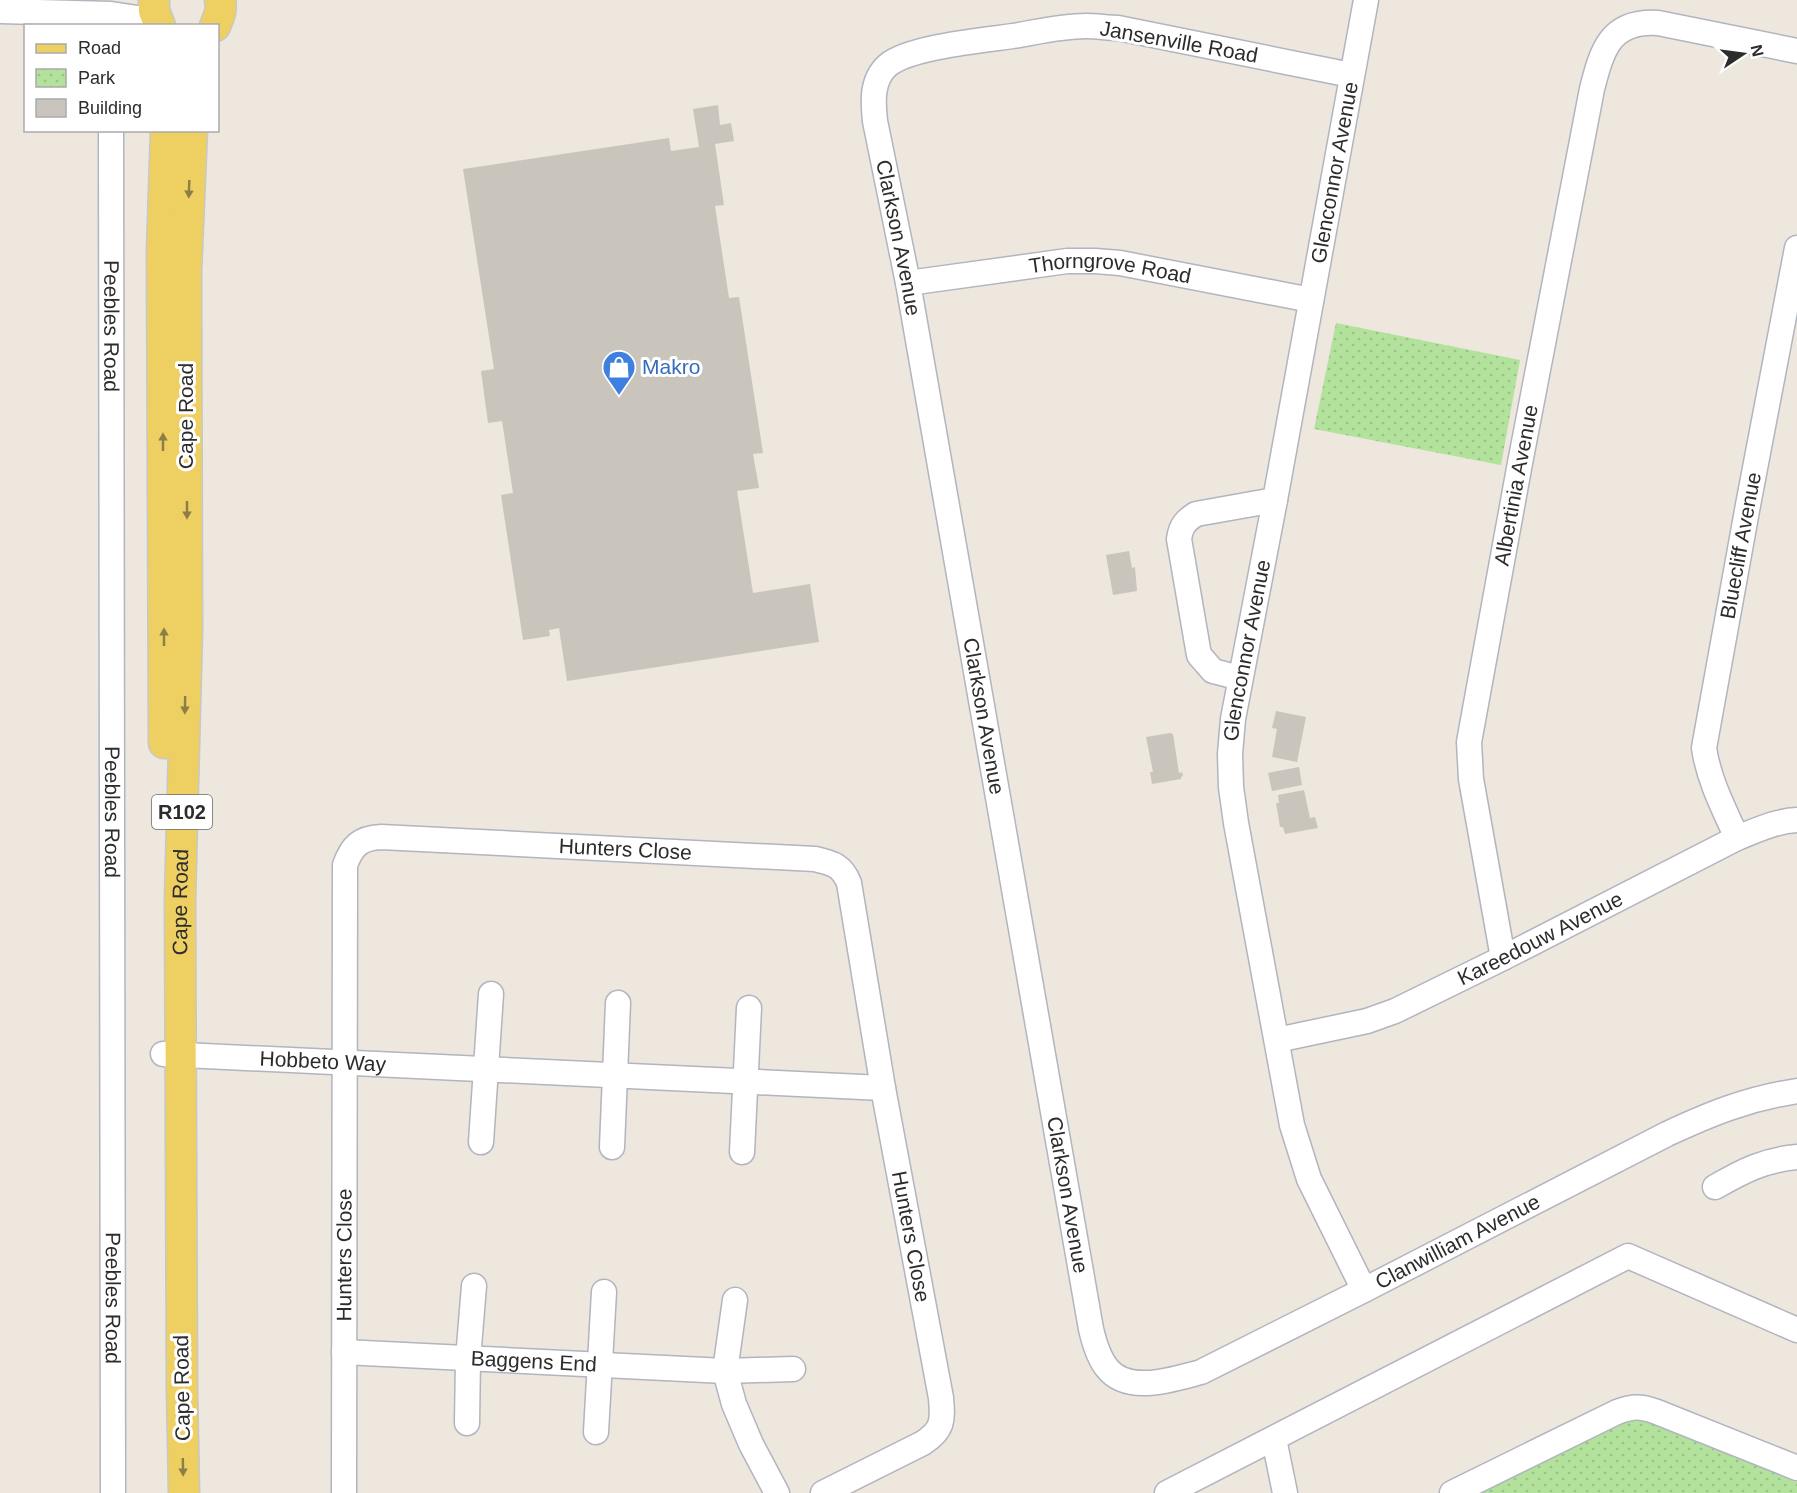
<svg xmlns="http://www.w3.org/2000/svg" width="1797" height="1493" font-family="Helvetica,sans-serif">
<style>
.park{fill:url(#park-dots)}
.building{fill:#c9c5bd}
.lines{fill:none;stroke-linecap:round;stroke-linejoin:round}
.minor-casing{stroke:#b2b4bf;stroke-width:27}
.major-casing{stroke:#c8c8c8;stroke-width:33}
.minor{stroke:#fff;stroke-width:24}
.major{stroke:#eecf62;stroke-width:30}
.oneway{fill:#8d7e47}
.labels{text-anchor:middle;stroke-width:6;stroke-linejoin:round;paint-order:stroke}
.shield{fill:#fff;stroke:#6b6b6b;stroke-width:1.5}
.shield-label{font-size:20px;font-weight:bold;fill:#2c2c2c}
.street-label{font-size:21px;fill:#2c2c2c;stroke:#fff}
.shop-label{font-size:21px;fill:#366cbe;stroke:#fff;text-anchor:start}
</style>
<defs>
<pattern id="park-dots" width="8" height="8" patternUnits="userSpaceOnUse" patternTransform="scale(1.5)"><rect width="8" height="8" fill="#b3e29c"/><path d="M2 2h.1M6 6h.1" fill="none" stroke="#9ac287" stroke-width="1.8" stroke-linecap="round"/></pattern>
</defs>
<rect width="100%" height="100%" fill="#ede7de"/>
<g class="park">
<path d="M 1336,323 L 1520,360 L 1501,465 L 1314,429 Z"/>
<path d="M 1632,1418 L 1661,1422 L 1797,1482 L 1797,1493 L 1474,1493 L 1616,1421 Z"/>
</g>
<g class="building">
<path d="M 718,105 L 720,125 L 731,123 L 734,141 L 715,144 L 724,205 L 715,206 L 729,298 L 739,297 L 763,453 L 753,454 L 759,488 L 737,491 L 753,593 L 810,584 L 819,642 L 567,681 L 559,628 L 549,630 L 550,636 L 523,640 L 501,495 L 513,493 L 502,421 L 488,423 L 481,371 L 494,369 L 463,169 L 669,138 L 671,151 L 699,147 L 693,109 Z"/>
<path d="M 1129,551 L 1132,568 L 1135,567 L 1137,591 L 1113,595 L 1106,555 Z"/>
<path d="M 1276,711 L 1306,717 L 1297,762 L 1272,757 L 1277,729 L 1272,728 Z"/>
<path d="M 1170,733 L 1173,734 L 1179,773 L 1182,772 L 1183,776 L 1181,777 L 1181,779 L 1152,784 L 1150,772 L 1153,772 L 1146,737 Z"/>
<path d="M 1299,767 L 1302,785 L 1272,791 L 1268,773 Z"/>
<path d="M 1304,790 L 1310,818 L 1315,817 L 1318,828 L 1285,834 L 1283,827 L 1280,827 L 1276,803 L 1279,803 L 1278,795 Z"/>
</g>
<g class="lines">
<defs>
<g id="minor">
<path d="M 0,11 L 111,14 L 157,21"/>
<path id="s1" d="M 1351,75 L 1118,28 C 1108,28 1097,26 1086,26 C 1062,26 1037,32 1013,36 C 984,40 909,47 888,65 C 871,80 873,102 875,121 L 908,283 L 1091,1329 C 1094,1342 1098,1357 1107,1368 C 1128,1395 1174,1379 1201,1372 L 1364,1290 L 1667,1134 C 1712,1113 1747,1099 1797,1091"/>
<path id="s2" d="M 111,130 L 113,1493"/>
<path id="s3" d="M 908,283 L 1067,261 L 1095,261 L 1120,263 L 1311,300"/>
<path d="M 1240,678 L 1213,671 L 1199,655 L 1179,539 C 1181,526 1185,521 1196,514 L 1275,500"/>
<path id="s4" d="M 1737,838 C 1724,809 1709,781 1704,748 L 1748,505 L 1797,248"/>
<path id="s5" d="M 1503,958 L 1471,779 L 1469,742 L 1520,463 L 1592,89 C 1602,50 1610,20 1658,23 L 1797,51"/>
<path id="s6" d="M 1277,1040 L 1367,1021 L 1395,1011 L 1503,958 L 1737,838 C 1757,830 1776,821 1797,820"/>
<path id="s7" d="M 163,1054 L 883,1088"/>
<path d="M 481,1142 L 491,994"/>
<path d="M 612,1147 L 618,1003"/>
<path d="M 742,1152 L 749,1008"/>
<path d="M 1715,1187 C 1743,1171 1764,1160 1797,1157"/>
<path id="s8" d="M 1364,1290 L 1309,1179 L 1292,1125 L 1236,823 L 1231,787 L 1230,754 L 1233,719 L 1275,500 L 1366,0"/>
<path d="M 735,1300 L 725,1371 L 734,1404 L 751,1444 L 777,1493"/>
<path id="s9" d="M 344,1352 L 725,1371 L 793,1369"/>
<path d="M 467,1423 L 468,1359 L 474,1286"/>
<path d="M 596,1432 L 604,1292"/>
<path d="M 1274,1439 L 1285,1493"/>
<path id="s10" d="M 344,1493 L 345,865 C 352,846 360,838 381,837 L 815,859 C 832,863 842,865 849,883 L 883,1088 L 941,1398 C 943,1421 943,1430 923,1443 L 823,1493"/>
<path d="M 1167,1493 L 1628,1256 L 1797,1330"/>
<path d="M 1452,1493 L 1617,1412 C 1633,1406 1641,1406 1657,1412 L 1797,1468"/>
</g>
<g id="major">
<path d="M 154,0 L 154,11 L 160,26"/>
<path d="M 215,26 C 219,17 222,10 220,0"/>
<path d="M 164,743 L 162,251 L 166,130"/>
<path id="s11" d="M 184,1493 L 182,1390 L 180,900 L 187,629 L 186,271 L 192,130"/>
</g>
</defs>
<use href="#minor" class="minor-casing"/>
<use href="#major" class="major-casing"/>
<use href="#minor" class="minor"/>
<use href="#major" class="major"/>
</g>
<defs><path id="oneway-solid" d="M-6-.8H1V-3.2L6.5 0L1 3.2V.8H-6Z" transform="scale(1.5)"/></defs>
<g class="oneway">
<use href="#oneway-solid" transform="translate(189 189) rotate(92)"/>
<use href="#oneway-solid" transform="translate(163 442) rotate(-90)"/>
<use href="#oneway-solid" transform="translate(187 510) rotate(90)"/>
<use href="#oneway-solid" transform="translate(164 637) rotate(-90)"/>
<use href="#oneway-solid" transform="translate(185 705) rotate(91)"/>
<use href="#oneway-solid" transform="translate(183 1467) rotate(89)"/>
</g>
<defs>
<symbol id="shop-pin" viewBox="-11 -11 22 30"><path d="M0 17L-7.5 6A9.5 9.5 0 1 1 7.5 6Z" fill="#3f7fe0" stroke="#fff"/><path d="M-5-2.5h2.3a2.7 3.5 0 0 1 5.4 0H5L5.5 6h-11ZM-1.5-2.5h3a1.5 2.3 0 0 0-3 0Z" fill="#fff"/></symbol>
</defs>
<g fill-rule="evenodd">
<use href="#shop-pin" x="600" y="348" width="38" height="52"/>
</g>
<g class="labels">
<rect class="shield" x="152" y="795" width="60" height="34" rx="4.5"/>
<g class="shield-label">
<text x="182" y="819">R102</text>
</g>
<g class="street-label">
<text transform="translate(1179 42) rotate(10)" y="7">Jansenville Road</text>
<text dy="7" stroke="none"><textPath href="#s8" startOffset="1148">Glenconnor Avenue</textPath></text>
<text dy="7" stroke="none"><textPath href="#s1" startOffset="652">Clarkson Avenue</textPath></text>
<text dy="7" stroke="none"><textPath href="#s3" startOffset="204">Thorngrove Road</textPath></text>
<text dy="7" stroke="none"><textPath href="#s2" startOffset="196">Peebles Road</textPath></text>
<text transform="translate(186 416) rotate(-90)" y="7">Cape Road</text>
<text dy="7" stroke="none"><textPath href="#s5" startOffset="480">Albertinia Avenue</textPath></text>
<text dy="7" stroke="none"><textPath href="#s4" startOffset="302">Bluecliff Avenue</textPath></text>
<text dy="7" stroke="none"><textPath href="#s8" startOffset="662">Glenconnor Avenue</textPath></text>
<text dy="7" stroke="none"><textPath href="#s1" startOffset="1138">Clarkson Avenue</textPath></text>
<text dy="7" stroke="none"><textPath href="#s2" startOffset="682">Peebles Road</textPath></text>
<text dy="7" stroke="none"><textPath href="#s10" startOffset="922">Hunters Close</textPath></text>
<text dy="7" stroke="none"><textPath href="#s11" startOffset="591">Cape Road</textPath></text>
<text dy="7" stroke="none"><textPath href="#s6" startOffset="284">Kareedouw Avenue</textPath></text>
<text dy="7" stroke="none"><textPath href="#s7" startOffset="160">Hobbeto Way</textPath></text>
<text dy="7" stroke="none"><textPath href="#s1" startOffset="1624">Clarkson Avenue</textPath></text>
<text dy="7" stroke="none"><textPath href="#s10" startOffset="1515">Hunters Close</textPath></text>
<text dy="7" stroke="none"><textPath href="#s1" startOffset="2190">Clanwilliam Avenue</textPath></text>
<text dy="7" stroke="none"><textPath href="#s10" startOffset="238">Hunters Close</textPath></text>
<text dy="7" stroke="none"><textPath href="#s2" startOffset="1168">Peebles Road</textPath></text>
<text dy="7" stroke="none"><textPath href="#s9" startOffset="190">Baggens End</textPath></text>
<text transform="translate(182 1388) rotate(-91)" y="7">Cape Road</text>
</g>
<g class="shop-label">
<text x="642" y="374">Makro</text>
</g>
</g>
<rect x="24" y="24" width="195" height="108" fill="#ffffff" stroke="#ababab" stroke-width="1.5"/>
<rect x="36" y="44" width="30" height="9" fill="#eecf62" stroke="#ababab" stroke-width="1.5"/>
<text x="78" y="54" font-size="18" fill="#2c2c2c">Road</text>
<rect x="36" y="69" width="30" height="18" fill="url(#park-dots)" stroke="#ababab" stroke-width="1.5"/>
<text x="78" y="84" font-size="18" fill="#2c2c2c">Park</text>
<rect x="36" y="99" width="30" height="18" fill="#c9c5bd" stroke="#ababab" stroke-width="1.5"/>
<text x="78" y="114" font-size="18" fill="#2c2c2c">Building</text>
<g transform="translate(1743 54) rotate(77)" stroke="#ffffff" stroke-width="4.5" paint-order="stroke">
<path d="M0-4.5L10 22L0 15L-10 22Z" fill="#2c2c2c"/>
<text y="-9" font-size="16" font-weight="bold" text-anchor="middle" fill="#2c2c2c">N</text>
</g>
</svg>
